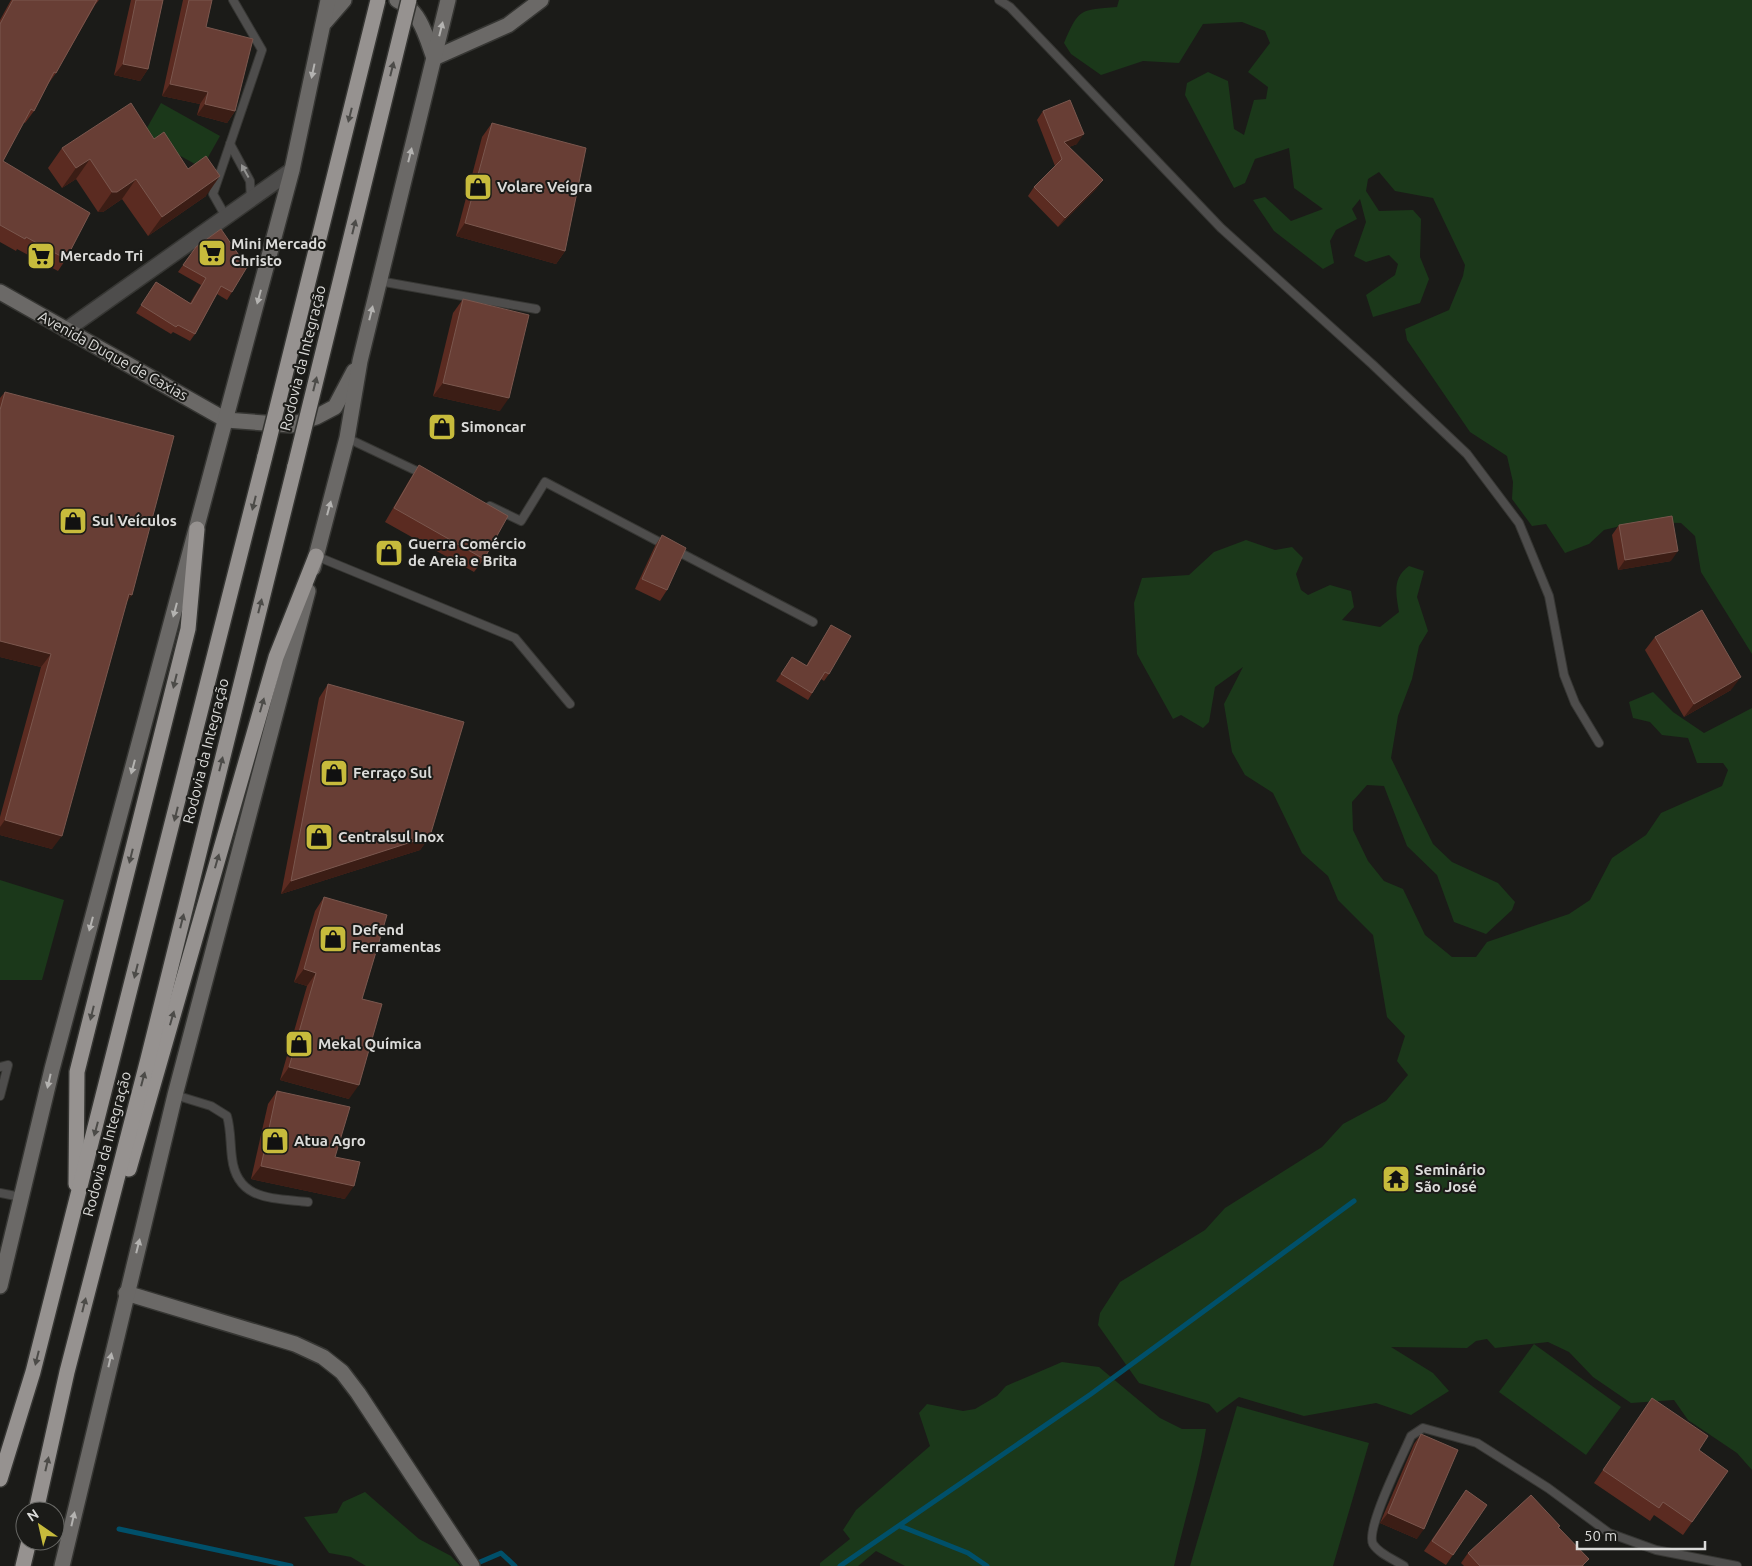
<svg xmlns="http://www.w3.org/2000/svg" width="1752" height="1566" font-family="Ubuntu,sans-serif">
<style>
.green{fill:#1b381a}
.lines{fill:none;stroke-linecap:round;stroke-linejoin:round}
.stream{stroke:#00506a;stroke-width:5}
.lane-casing{stroke:#363633;stroke-width:10}
.street-casing{stroke:#363633;stroke-width:18}
.secondary-casing{stroke:#363633;stroke-width:18}
.highway-casing{stroke:#363633;stroke-width:18}
.lane{stroke:#4e4d4c;stroke-width:8}
.street{stroke:#4e4d4c;stroke-width:15}
.secondary{stroke:#6b6967;stroke-width:15}
.highway{stroke:#969290;stroke-width:15}
.highway-bridge-casing{stroke:#363633;stroke-width:18;stroke-linecap:butt}
.highway-bridge{stroke:#969290;stroke-width:15}
.wall{fill:#5b2b21}
.shaded-wall{fill:#3b1d15}
.building{fill:#683e35;stroke:#7a574e}
.oneway{fill:#b4b3b1}
.oneway2{fill:#4c4b48}
.oneway3{fill:#949492}
.labels{text-anchor:middle;stroke-width:4;stroke-linejoin:round;paint-order:stroke}
.poi-label{font-size:15px;font-weight:bold;fill:#dbdbd9;stroke:#1b1b18;text-anchor:start}
.street-label{font-size:15px;fill:#dbdbd9;stroke:#1b1b18}
</style>
<rect width="100%" height="100%" fill="#1b1b18"/>
<g class="green">
<path d="M 1119,0 L 1752,0 L 1752,1470 L 1737,1453 L 1688,1420 L 1674,1400 L 1631,1403 L 1593,1377 L 1569,1352 L 1548,1342 L 1495,1348 L 1487,1339 L 1476,1341 L 1467,1348 L 1391,1347 L 1433,1373 L 1449,1391 L 1411,1415 L 1376,1403 L 1304,1416 L 1239,1397 L 1217,1413 L 1209,1404 L 1139,1383 L 1098,1325 L 1100,1313 L 1120,1282 L 1205,1230 L 1225,1208 L 1322,1147 L 1343,1124 L 1386,1101 L 1408,1075 L 1397,1061 L 1405,1036 L 1387,1017 L 1373,935 L 1338,900 L 1328,876 L 1302,853 L 1273,793 L 1245,775 L 1232,752 L 1224,704 L 1243,667 L 1215,687 L 1209,722 L 1203,728 L 1181,715 L 1173,719 L 1137,654 L 1134,603 L 1142,578 L 1189,575 L 1214,552 L 1246,540 L 1275,550 L 1292,547 L 1303,558 L 1296,574 L 1301,590 L 1308,595 L 1330,585 L 1351,591 L 1354,607 L 1342,620 L 1380,627 L 1399,612 C 1396,594 1392,578 1409,566 L 1424,571 L 1417,597 L 1428,631 L 1419,646 L 1412,679 L 1398,716 L 1391,758 L 1433,844 L 1452,862 L 1498,883 L 1515,902 L 1512,910 L 1486,934 L 1454,922 L 1437,875 L 1407,846 L 1384,786 L 1367,785 L 1352,802 L 1353,830 L 1368,861 L 1384,881 L 1403,889 L 1425,935 L 1452,957 L 1476,957 L 1487,942 L 1569,914 L 1590,900 L 1612,858 L 1646,835 L 1661,813 L 1722,786 L 1728,770 L 1723,763 L 1697,763 L 1688,738 L 1662,735 L 1650,722 L 1633,718 L 1629,702 L 1653,692 L 1673,712 L 1704,733 L 1752,708 L 1752,654 L 1701,572 L 1695,536 L 1681,523 L 1637,522 L 1604,530 L 1589,544 L 1565,553 L 1546,524 L 1532,526 L 1512,499 L 1513,482 L 1507,456 L 1470,432 L 1407,340 L 1405,329 L 1449,310 L 1463,276 L 1465,265 L 1433,198 L 1395,191 L 1379,172 L 1368,179 L 1366,191 L 1379,211 L 1413,210 L 1421,219 L 1420,257 L 1429,279 L 1420,303 L 1373,317 L 1366,295 L 1395,275 L 1398,264 L 1389,255 L 1366,262 L 1354,256 L 1366,222 L 1360,199 L 1352,209 L 1357,219 L 1336,230 L 1330,241 L 1334,263 L 1323,269 L 1274,231 L 1253,200 L 1265,197 L 1291,221 L 1323,209 L 1294,188 L 1289,148 L 1255,159 L 1245,183 L 1234,188 L 1185,95 L 1187,83 L 1208,72 L 1228,81 L 1234,129 L 1244,135 L 1254,100 L 1266,99 L 1268,87 L 1248,72 L 1270,43 L 1265,31 L 1242,22 L 1203,24 L 1179,63 L 1143,61 L 1101,75 L 1071,54 L 1064,43 C 1079,8 1080,10 1117,7 Z"/>
<path d="M 161,103 L 220,136 L 202,168 L 143,135 Z"/>
<path d="M 0,880 L 64,900 L 42,980 L 0,980 Z"/>
<path d="M 1534,1344 L 1621,1407 L 1586,1455 L 1499,1392 Z"/>
<path d="M 1062,1362 L 1099,1367 L 1160,1418 L 1182,1429 L 1206,1429 C 1199,1476 1184,1520 1174,1566 L 905,1566 L 876,1551 L 858,1566 L 820,1566 L 820,1563 L 850,1539 L 843,1530 L 856,1510 L 930,1446 L 919,1413 L 927,1404 L 963,1411 L 975,1409 L 997,1396 L 1006,1386 Z"/>
<path d="M 1237,1406 L 1369,1443 L 1333,1566 L 1190,1566 Z"/>
<path d="M 365,1492 L 419,1539 L 451,1556 L 460,1566 L 366,1566 L 351,1557 L 329,1553 L 304,1517 L 337,1513 L 343,1502 Z"/>
</g>
<g class="lines">
<g class="stream">
<path d="M 900,1526 L 968,1553 L 987,1566"/>
<path d="M 119,1529 L 291,1566"/>
<path d="M 473,1565 L 501,1553 L 515,1566"/>
<path d="M 840,1566 L 1091,1394 L 1354,1201"/>
</g>
<defs>
<g id="lane">
<path d="M 999,0 L 1010,7 L 1221,228 L 1372,364 L 1467,454 L 1519,523 L 1549,596 L 1564,675 L 1575,703 L 1599,743"/>
<path d="M 230,144 L 250,181 L 251,200"/>
<path d="M 226,217 L 213,194 L 262,50 L 233,0"/>
<path d="M 379,281 L 536,309"/>
<path d="M 347,438 L 423,474"/>
<path d="M 490,506 L 521,521 L 545,482 L 665,545"/>
<path d="M 675,550 L 813,622"/>
<path d="M 316,556 L 515,638 L 570,704"/>
<path d="M 0,1067 L 8,1065 L 0,1096"/>
<path d="M 175,1095 L 211,1106 L 227,1116 C 231,1130 230,1143 232,1158 C 237,1201 273,1198 308,1202"/>
<path d="M 0,1193 L 21,1197"/>
<path d="M 1404,1566 C 1395,1560 1379,1554 1373,1544 C 1365,1529 1403,1455 1411,1436 L 1423,1428 L 1477,1443 L 1548,1488 L 1609,1533 L 1656,1550 L 1737,1566"/>
</g>
<path id="street" d="M 66,330 L 292,170"/>
<g id="secondary">
<path d="M 397,0 C 420,10 426,36 434,58"/>
<path d="M 325,22 L 344,0"/>
<path d="M 434,58 L 508,25 L 541,0"/>
<path d="M 0,292 L 226,420 L 291,425 L 316,417 L 335,407 L 354,371"/>
<path d="M 313,568 L 347,438 L 360,361 L 448,0"/>
<path d="M 0,1286 L 52,1069 L 292,170 L 328,0"/>
<path d="M 126,1293 L 295,1344 L 323,1357 L 342,1372 L 358,1393 L 472,1566"/>
<path d="M 62,1566 L 175,1095 L 308,591"/>
</g>
<g id="highway">
<path d="M 129,1169 L 276,657 L 316,556"/>
<path d="M 76,1184 L 77,1072 L 188,629 L 197,529"/>
<path d="M 0,1479 L 33,1372 L 265,456"/>
<path d="M 36,1511 L 67,1372 L 148,1059 L 295,466"/>
<path d="M 23,1566 L 29,1541"/>
</g>
</defs>
<use href="#lane" class="lane-casing"/>
<use href="#street" class="street-casing"/>
<use href="#secondary" class="secondary-casing"/>
<use href="#highway" class="highway-casing"/>
<use href="#lane" class="lane"/>
<use href="#street" class="street"/>
<use href="#secondary" class="secondary"/>
<use href="#highway" class="highway"/>
<defs>
<g id="highway-bridge">
<path d="M 265,456 L 378,0"/>
<path d="M 295,466 L 409,0"/>
</g>
</defs>
<use href="#highway-bridge" class="highway-bridge-casing"/>
<use href="#highway-bridge" class="highway-bridge"/>
</g>
<g class="wall">
<path d="M 11,0 L 99,0 L 95,5 L 56,73 L 48,84 L 34,111 L 25,123 L 23,122 L 3,161 L 66,259 L 58,271 L 17,249 L 16,251 L 0,242 L 0,20 Z"/>
<path d="M 131,0 L 163,0 L 148,69 L 140,81 L 114,75 Z"/>
<path d="M 183,0 L 212,0 L 206,27 L 235,111 L 227,123 L 197,115 L 200,104 L 162,96 Z"/>
<path d="M 1043,111 L 1077,144 L 1069,147 L 1103,180 L 1096,189 L 1058,227 L 1028,196 L 1034,187 L 1055,166 L 1037,120 Z"/>
<path d="M 492,123 L 565,251 L 556,264 L 456,236 L 482,137 Z"/>
<path d="M 154,139 L 206,196 L 148,236 L 122,199 L 103,212 L 98,212 L 76,179 L 62,188 L 48,168 L 62,148 Z"/>
<path d="M 196,247 L 232,292 L 227,300 L 217,294 L 195,334 L 190,341 L 173,332 L 171,334 L 136,313 L 156,282 L 190,303 L 201,285 L 178,272 Z"/>
<path d="M 463,299 L 500,411 L 433,396 L 453,313 Z"/>
<path d="M 5,392 L 126,603 L 52,849 L 0,835 L 0,817 L 41,667 L 0,657 L 0,398 Z"/>
<path d="M 419,465 L 484,559 L 474,572 L 385,522 L 410,479 Z"/>
<path d="M 1619,525 L 1671,561 L 1618,570 L 1612,535 Z"/>
<path d="M 662,535 L 667,590 L 660,601 L 635,589 L 655,546 Z"/>
<path d="M 831,625 L 829,674 L 824,681 L 821,679 L 808,700 L 776,681 L 792,657 L 806,666 Z"/>
<path d="M 1655,637 L 1731,690 L 1684,717 L 1645,650 Z"/>
<path d="M 328,684 L 430,836 L 420,850 L 281,894 L 319,698 Z"/>
<path d="M 324,897 L 362,999 L 349,1099 L 280,1080 L 307,986 L 294,982 L 315,911 Z"/>
<path d="M 277,1091 L 335,1157 L 345,1199 L 251,1179 L 268,1104 Z"/>
<path d="M 1652,1398 L 1699,1450 L 1728,1471 L 1683,1535 L 1654,1515 L 1650,1521 L 1594,1483 Z"/>
<path d="M 1421,1434 L 1417,1539 L 1380,1523 L 1414,1444 Z"/>
<path d="M 1466,1490 L 1487,1505 L 1446,1565 L 1424,1551 Z"/>
<path d="M 1558,1528 L 1584,1566 L 1464,1566 L 1461,1563 L 1468,1553 Z"/>
</g>
<g class="shaded-wall">
<path d="M 123,64 L 148,69 L 140,81 L 114,75 Z"/>
<path d="M 170,84 L 208,92 L 200,104 L 162,96 Z"/>
<path d="M 205,104 L 235,111 L 227,123 L 197,115 Z"/>
<path d="M 1084,134 L 1077,144 L 1059,151 L 1064,142 Z"/>
<path d="M 90,159 L 76,179 L 62,188 L 76,168 Z"/>
<path d="M 220,176 L 206,196 L 148,236 L 162,217 Z"/>
<path d="M 136,179 L 122,199 L 103,212 L 98,212 L 112,192 Z"/>
<path d="M 1103,180 L 1096,189 L 1058,227 L 1065,218 Z"/>
<path d="M 465,223 L 565,251 L 556,264 L 456,236 Z"/>
<path d="M 443,383 L 509,398 L 500,411 L 433,396 Z"/>
<path d="M 1678,551 L 1671,561 L 1618,570 L 1625,560 Z"/>
<path d="M 129,594 L 132,595 L 122,609 Z"/>
<path d="M 0,641 L 51,654 L 41,667 L 0,657 Z"/>
<path d="M 1741,677 L 1731,690 L 1684,717 L 1694,704 Z"/>
<path d="M 5,820 L 62,836 L 52,849 L 0,835 L 0,827 Z"/>
<path d="M 430,836 L 420,850 L 281,894 L 291,881 Z"/>
<path d="M 304,969 L 316,973 L 307,986 L 294,982 Z"/>
<path d="M 289,1067 L 359,1085 L 349,1099 L 280,1080 Z"/>
<path d="M 261,1166 L 354,1186 L 345,1199 L 251,1179 Z"/>
<path d="M 1388,1513 L 1424,1529 L 1417,1539 L 1380,1523 Z"/>
</g>
<g class="building">
<path d="M 13,0 L 97,0 L 56,73 L 54,72 L 34,111 L 31,109 L 3,161 L 90,213 L 66,259 L 26,237 L 25,239 L 0,225 L 0,24 Z"/>
<path d="M 136,0 L 163,0 L 148,69 L 123,64 Z"/>
<path d="M 189,0 L 212,0 L 206,27 L 253,39 L 235,111 L 205,104 L 208,92 L 170,84 Z"/>
<path d="M 1070,100 L 1084,134 L 1064,142 L 1103,180 L 1065,218 L 1034,187 L 1062,159 L 1043,111 Z"/>
<path d="M 131,103 L 154,139 L 164,132 L 188,169 L 206,156 L 220,176 L 162,217 L 136,179 L 117,192 L 112,192 L 90,159 L 76,168 L 62,148 Z"/>
<path d="M 492,123 L 586,148 L 565,251 L 465,223 Z"/>
<path d="M 221,229 L 247,267 L 232,292 L 221,286 L 195,334 L 178,325 L 176,327 L 141,305 L 156,282 L 191,304 L 206,278 L 183,265 L 196,247 Z"/>
<path d="M 463,299 L 529,315 L 509,398 L 443,383 Z"/>
<path d="M 5,392 L 174,436 L 132,595 L 129,594 L 62,836 L 5,820 L 51,654 L 0,641 L 0,410 Z"/>
<path d="M 419,465 L 508,516 L 484,559 L 394,508 Z"/>
<path d="M 1672,516 L 1678,551 L 1625,560 L 1619,525 Z"/>
<path d="M 662,535 L 686,548 L 667,590 L 642,579 Z"/>
<path d="M 1702,610 L 1741,677 L 1694,704 L 1655,637 Z"/>
<path d="M 831,625 L 851,636 L 829,674 L 825,672 L 812,693 L 781,674 L 792,657 L 807,666 Z"/>
<path d="M 328,684 L 464,722 L 430,836 L 291,881 Z"/>
<path d="M 324,897 L 387,915 L 362,999 L 382,1004 L 359,1085 L 289,1067 L 316,973 L 304,969 Z"/>
<path d="M 277,1091 L 350,1107 L 335,1157 L 360,1162 L 354,1186 L 261,1166 Z"/>
<path d="M 1652,1398 L 1708,1436 L 1699,1450 L 1728,1471 L 1692,1522 L 1663,1502 L 1659,1508 L 1603,1470 Z"/>
<path d="M 1421,1434 L 1458,1450 L 1424,1529 L 1388,1513 Z"/>
<path d="M 1466,1490 L 1487,1505 L 1453,1555 L 1432,1541 Z"/>
<path d="M 1531,1495 L 1560,1526 L 1558,1527 L 1589,1559 L 1582,1566 L 1480,1566 L 1468,1553 Z"/>
</g>
<defs><path id="oneway-solid" d="M-6-.8H1V-3.2L6.5 0L1 3.2V.8H-6Z" transform="scale(1.25)"/></defs>
<g class="oneway">
<use href="#oneway-solid" transform="translate(441 29) rotate(-76)"/>
<use href="#oneway-solid" transform="translate(313 71) rotate(102)"/>
<use href="#oneway-solid" transform="translate(410 155) rotate(-76)"/>
<use href="#oneway-solid" transform="translate(259 297) rotate(105)"/>
<use href="#oneway-solid" transform="translate(371 313) rotate(-76)"/>
<use href="#oneway-solid" transform="translate(329 508) rotate(-75)"/>
<use href="#oneway-solid" transform="translate(175 610) rotate(105)"/>
<use href="#oneway-solid" transform="translate(133 767) rotate(105)"/>
<use href="#oneway-solid" transform="translate(91 924) rotate(105)"/>
<use href="#oneway-solid" transform="translate(49 1081) rotate(103)"/>
<use href="#oneway-solid" transform="translate(138 1246) rotate(-76)"/>
<use href="#oneway-solid" transform="translate(110 1360) rotate(-77)"/>
<use href="#oneway-solid" transform="translate(73 1519) rotate(-77)"/>
</g>
<g class="oneway2">
<use href="#oneway-solid" transform="translate(392 69) rotate(-76)"/>
<use href="#oneway-solid" transform="translate(350 115) rotate(104)"/>
<use href="#oneway-solid" transform="translate(354 227) rotate(-76)"/>
<use href="#oneway-solid" transform="translate(315 384) rotate(-76)"/>
<use href="#oneway-solid" transform="translate(254 503) rotate(104)"/>
<use href="#oneway-solid" transform="translate(260 606) rotate(-76)"/>
<use href="#oneway-solid" transform="translate(175 681) rotate(104)"/>
<use href="#oneway-solid" transform="translate(262 705) rotate(-74)"/>
<use href="#oneway-solid" transform="translate(221 764) rotate(-76)"/>
<use href="#oneway-solid" transform="translate(176 814) rotate(104)"/>
<use href="#oneway-solid" transform="translate(131 856) rotate(104)"/>
<use href="#oneway-solid" transform="translate(217 861) rotate(-74)"/>
<use href="#oneway-solid" transform="translate(182 921) rotate(-76)"/>
<use href="#oneway-solid" transform="translate(136 971) rotate(104)"/>
<use href="#oneway-solid" transform="translate(92 1013) rotate(104)"/>
<use href="#oneway-solid" transform="translate(172 1018) rotate(-74)"/>
<use href="#oneway-solid" transform="translate(143 1079) rotate(-75)"/>
<use href="#oneway-solid" transform="translate(96 1129) rotate(105)"/>
<use href="#oneway-solid" transform="translate(84 1305) rotate(-76)"/>
<use href="#oneway-solid" transform="translate(37 1358) rotate(104)"/>
<use href="#oneway-solid" transform="translate(47 1464) rotate(-77)"/>
</g>
<use class="oneway3" href="#oneway-solid" transform="translate(245 171) rotate(-119)"/>
<defs>
<symbol id="shop-square" viewBox="-11 -11 22 22"><rect x="-9" y="-9" width="18" height="18" rx="4" fill="#c7bb3c" stroke="#1b1b18"/><path d="M-5-2.5h2.3a2.7 3.5 0 0 1 5.4 0H5L5.5 6h-11ZM-1.5-2.5h3a1.5 2.3 0 0 0-3 0Z" fill="#111"/></symbol>
<symbol id="supermarket-square" viewBox="-11 -11 22 22"><rect x="-9" y="-9" width="18" height="18" rx="4" fill="#c7bb3c" stroke="#1b1b18"/><path d="M-6-5.5h2.5l.6 2H6L4.5 2H-2.5L-4.4-4H-6ZM-1.5 3.2a1.3 1.3 0 1 0 .1 0ZM3 3.2a1.3 1.3 0 1 0 .1 0Z" fill="#111"/></symbol>
<symbol id="temple-square" viewBox="-11 -11 22 22"><rect x="-9" y="-9" width="18" height="18" rx="4" fill="#c7bb3c" stroke="#1b1b18"/><path d="M0-6L5-2H3V0L6.5 2.5H4V6H1.5V3h-3V6H-4V2.5H-6.5L-3 0V-2H-5Z" fill="#111"/></symbol>
</defs>
<g fill-rule="evenodd">
<use href="#shop-square" x="462" y="171" width="32" height="32"/>
<use href="#supermarket-square" x="196" y="237" width="32" height="32"/>
<use href="#supermarket-square" x="25" y="240" width="32" height="32"/>
<use href="#shop-square" x="426" y="411" width="32" height="32"/>
<use href="#shop-square" x="57" y="505" width="32" height="32"/>
<use href="#shop-square" x="373" y="537" width="32" height="32"/>
<use href="#shop-square" x="318" y="757" width="32" height="32"/>
<use href="#shop-square" x="303" y="821" width="32" height="32"/>
<use href="#shop-square" x="317" y="923" width="32" height="32"/>
<use href="#shop-square" x="283" y="1028" width="32" height="32"/>
<use href="#shop-square" x="259" y="1125" width="32" height="32"/>
<use href="#temple-square" x="1380" y="1163" width="32" height="32"/>
</g>
<g class="labels">
<g class="poi-label">
<text x="497" y="192">Volare Veígra</text>
<text x="231" y="249">Mini Mercado<tspan x="231" dy="17">Christo</tspan></text>
<text x="60" y="261">Mercado Tri</text>
<text x="461" y="432">Simoncar</text>
<text x="92" y="526">Sul Veículos</text>
<text x="408" y="549">Guerra Comércio<tspan x="408" dy="17">de Areia e Brita</tspan></text>
<text x="353" y="778">Ferraço Sul</text>
<text x="338" y="842">Centralsul Inox</text>
<text x="352" y="935">Defend<tspan x="352" dy="17">Ferramentas</tspan></text>
<text x="318" y="1049">Mekal Química</text>
<text x="294" y="1146">Atua Agro</text>
<text x="1415" y="1175">Seminário<tspan x="1415" dy="17">São José</tspan></text>
</g>
<g class="street-label">
<text transform="translate(113 356) rotate(29)" y="5">Avenida Duque de Caxias</text>
<text transform="translate(303 358) rotate(-76)" y="5">Rodovia da Integração</text>
<text transform="translate(206 751) rotate(-76)" y="5">Rodovia da Integração</text>
<text transform="translate(107 1144) rotate(-75)" y="5">Rodovia da Integração</text>
</g>
</g>
<g transform="translate(40 1526) rotate(326)"><circle r="24" fill="#1b1b18" stroke="#686865"/>
<path d="M0-4L9 19L0 12L-9 19Z" fill="#c7bb3c"/>
<text y="-8" font-size="14" font-weight="bold" text-anchor="middle" fill="#dbdbd9">N</text>
</g>
<path d="M1577 1541v8h128v-8" fill="none" stroke="#dbdbd9" stroke-width="2.5"/>
<text x="1584" y="1541" font-size="15" fill="#dbdbd9" stroke="#1b1b18" stroke-width="4" paint-order="stroke">50 m</text>
</svg>
